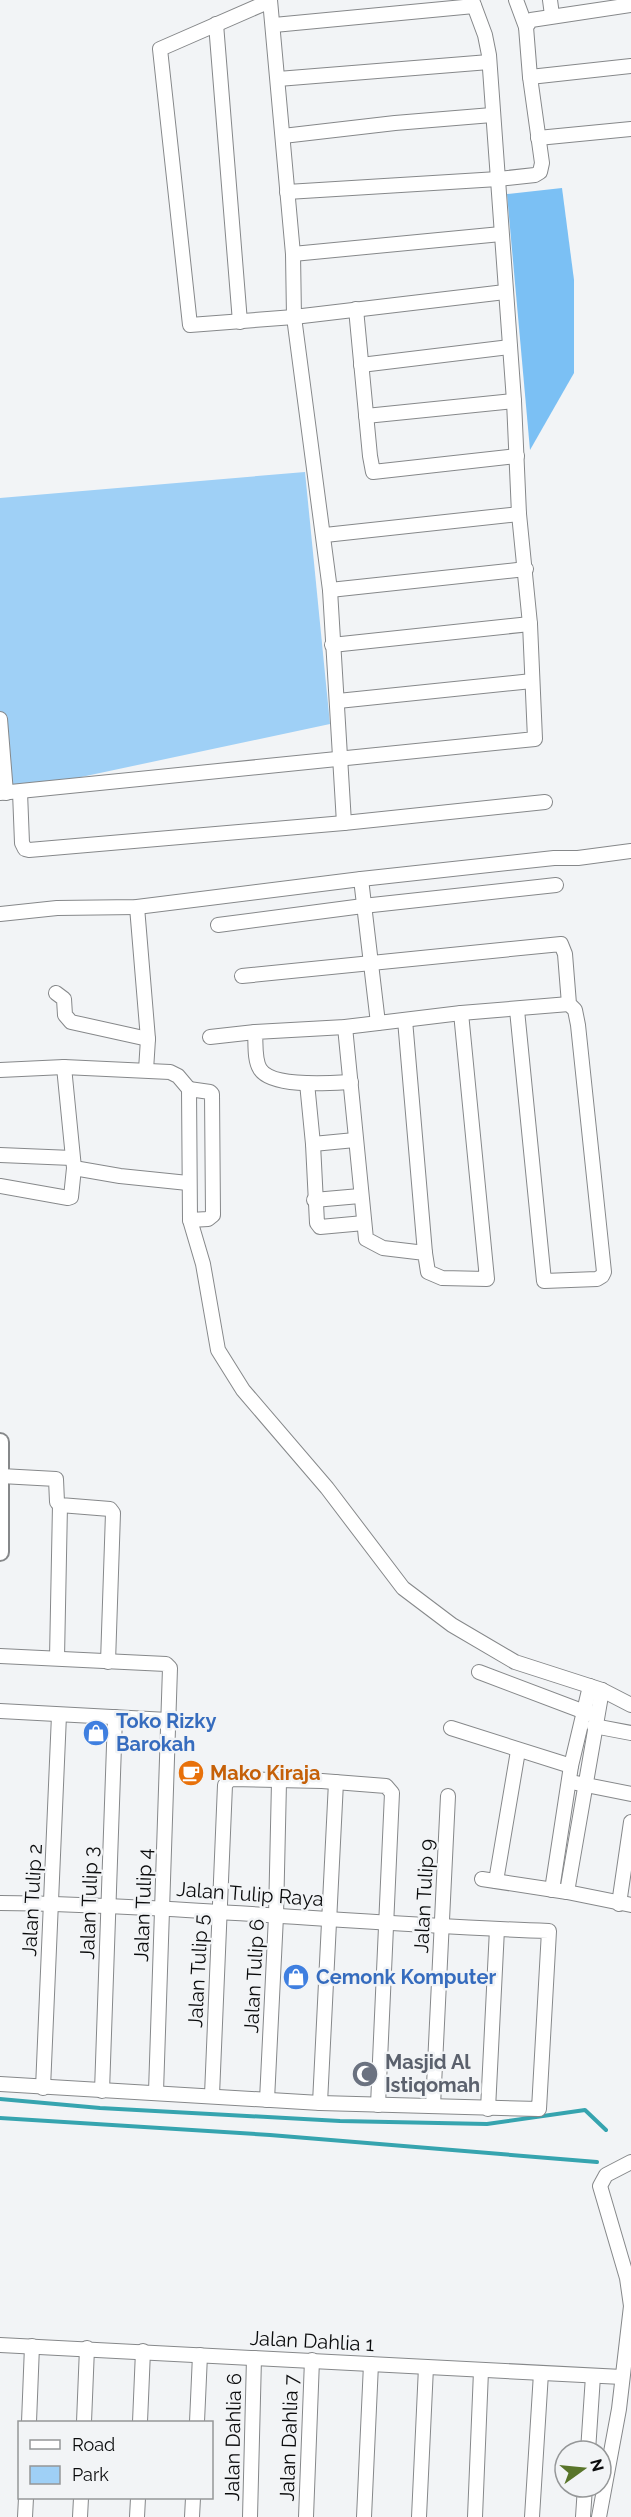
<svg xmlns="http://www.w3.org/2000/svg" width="631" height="2517" font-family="Raleway,sans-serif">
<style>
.green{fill:#9fd0f6}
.forest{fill:#7bc0f4}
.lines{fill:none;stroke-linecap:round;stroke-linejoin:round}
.stream{stroke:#36a4af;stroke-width:4}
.minor-casing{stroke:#86888a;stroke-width:16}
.tertiary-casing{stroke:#86888a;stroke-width:20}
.minor{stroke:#fff;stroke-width:14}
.tertiary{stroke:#fff;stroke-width:16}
.labels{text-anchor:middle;stroke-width:5;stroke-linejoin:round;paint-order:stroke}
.shop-label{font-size:20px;font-weight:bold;fill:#366cbe;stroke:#f2f4f6;text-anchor:start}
.food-label{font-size:20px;font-weight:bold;fill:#c56008;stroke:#f2f4f6;text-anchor:start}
.street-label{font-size:20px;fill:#0a0b0c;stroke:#f2f4f6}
.worship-label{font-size:20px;font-weight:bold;fill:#5b616d;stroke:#f2f4f6;text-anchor:start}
</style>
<rect width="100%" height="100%" fill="#f2f4f6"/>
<path class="green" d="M 305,472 L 330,724 L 6,793 L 0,719 L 0,498 Z"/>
<path class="forest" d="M 562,188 L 574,280 L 574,373 L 530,450 L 507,194 Z"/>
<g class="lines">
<g class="stream">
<path d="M 0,2099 L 100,2108 L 340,2121 L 487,2124 L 585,2110 L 606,2130"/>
<path d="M 0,2118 L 270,2135 L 597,2162"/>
</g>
<defs>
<g id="minor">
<path d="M 270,0 L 293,254 L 294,317 L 330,590 L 344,823"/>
<path d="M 516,0 L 526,27"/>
<path d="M 550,0 L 552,15"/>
<path d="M 270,1 L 160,49 L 190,325 L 294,317 L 505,292"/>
<path d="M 216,24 L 240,322"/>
<path d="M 274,25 L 474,6"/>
<path d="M 530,77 L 526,27 L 531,20 L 631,5"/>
<path d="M 278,79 L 489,62"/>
<path d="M 283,136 L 395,123 L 492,115"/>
<path d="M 538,138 L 631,129"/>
<path d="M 287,192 L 498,179 L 535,175 L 540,172 L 542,163 L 530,77 L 631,66"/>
<path d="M 293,254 L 501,234"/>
<path d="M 356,309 L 370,456 L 373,472 L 517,456"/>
<path d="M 361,365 L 510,347"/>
<path d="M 366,416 L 514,401"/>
<path d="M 325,535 L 519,514"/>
<path d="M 330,590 L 526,569"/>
<path d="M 332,645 L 530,624"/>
<path d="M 338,701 L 532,681"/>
<path d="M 0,719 L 6,793"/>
<path d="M 20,792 L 22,843 L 25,849 L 29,850 L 344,823 L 545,802"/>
<path d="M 0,793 L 535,739 L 530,624 L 519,514 L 514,401 L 489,55 L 485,35 L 472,0"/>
<path d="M 361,879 L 378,1023"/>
<path d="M 137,907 L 148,1039 L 146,1070"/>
<path d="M 0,914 L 57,908 L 137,907 L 361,879 L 554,858 L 578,858 L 631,851"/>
<path d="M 218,925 L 363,906 L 556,885"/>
<path d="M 242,976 L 561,944 L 565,954 L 569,1004 L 575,1010 L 578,1025 L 604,1272 L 602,1276 L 597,1279 L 544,1281 L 517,1010"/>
<path d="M 56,993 L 64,999 L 65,1015 L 71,1022 L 148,1039"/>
<path d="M 405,1020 L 425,1253"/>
<path d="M 345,1027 L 366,1239 L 383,1248 L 425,1253 L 428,1272 L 442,1278 L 487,1279 L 461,1013"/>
<path d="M 210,1037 L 255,1032"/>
<path d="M 0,1070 L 64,1067 L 170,1072 L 178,1076 L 189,1089 L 190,1220 L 203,1264 L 218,1350 L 243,1390 L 327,1488 L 403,1588 L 452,1625 L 515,1662 L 602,1690 L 631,1705"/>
<path d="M 351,1082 C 331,1083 272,1088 260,1069 C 254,1059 256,1043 255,1032 L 345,1027 L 461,1013 L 569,1004"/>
<path d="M 307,1083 L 313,1144 L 317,1223 L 320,1227 L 364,1223"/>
<path d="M 189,1089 L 210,1092 L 212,1094 L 213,1215 L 208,1219 L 190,1220"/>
<path d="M 313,1144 L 355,1140"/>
<path d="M 0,1155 L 72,1158"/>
<path d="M 74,1168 L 120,1176 L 188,1183"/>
<path d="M 0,1186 L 68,1198 L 71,1197 L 74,1168 L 64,1067"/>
<path d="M 314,1200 L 360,1196"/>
<path d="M 1,1476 L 56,1479 L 57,1502 L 60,1505 L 110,1509 L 113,1513 L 108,1662"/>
<path d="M 0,1656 L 166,1664 L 170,1668 L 156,2092"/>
<path d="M 57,1658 L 60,1505"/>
<path d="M 479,1672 L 590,1714"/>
<path d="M 0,1711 L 168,1720"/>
<path d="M 594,1726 L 631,1733"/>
<path d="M 451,1728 L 571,1766"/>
<path d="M 576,1783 L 631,1794"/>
<path d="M 482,1879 L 567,1892 L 631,1905"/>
<path d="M 496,1881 L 518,1751"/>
<path d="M 552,1890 L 571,1766 L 590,1686"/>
<path d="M 567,1892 L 602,1690"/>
<path d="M 0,1903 C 183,1905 366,1925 549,1931 L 539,2109 L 320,2103 L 0,2084"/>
<path d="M 619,1904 L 631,1822"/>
<path d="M 43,2088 L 59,1715"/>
<path d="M 102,2091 L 115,1717"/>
<path d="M 212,2095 L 225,1785 L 230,1779 L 322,1781 L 386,1786 L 392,1793 L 378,2105"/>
<path d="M 267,2100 L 276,1916 L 279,1782"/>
<path d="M 320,2103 L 336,1782"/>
<path d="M 433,2106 L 448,1796"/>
<path d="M 488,2109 L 497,1929"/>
<path d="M 0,2345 L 622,2377"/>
<path d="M 29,2422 L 32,2346"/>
<path d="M 84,2422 L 87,2348"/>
<path d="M 140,2422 L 143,2351"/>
<path d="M 197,2422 L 200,2355"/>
<path d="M 588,2451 L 593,2376"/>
<path d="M 25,2517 L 26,2498"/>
<path d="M 80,2517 L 81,2498"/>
<path d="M 137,2517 L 138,2498"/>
<path d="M 192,2517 L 193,2498"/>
<path d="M 250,2517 L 254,2358"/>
<path d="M 306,2517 L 312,2360"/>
<path d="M 364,2517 L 371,2364"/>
<path d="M 419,2517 L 426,2367"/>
<path d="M 475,2517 L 481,2371"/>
<path d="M 532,2517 L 541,2373"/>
<path d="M 583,2517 L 585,2487"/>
<path d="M 599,2517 L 619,2409 L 631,2306 L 627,2278 L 600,2186 L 606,2175 L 631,2162"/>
</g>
<path id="tertiary" d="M 0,1442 L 0,1552"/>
</defs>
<use href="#minor" class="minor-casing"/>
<use href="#tertiary" class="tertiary-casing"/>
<use href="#minor" class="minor"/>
<use href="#tertiary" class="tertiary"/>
</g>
<defs>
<symbol id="shop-disc" viewBox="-11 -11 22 22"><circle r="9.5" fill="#3f7fe0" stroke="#f2f4f6"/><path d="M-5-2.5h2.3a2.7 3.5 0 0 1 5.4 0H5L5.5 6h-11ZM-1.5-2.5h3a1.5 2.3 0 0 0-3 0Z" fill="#fff"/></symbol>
<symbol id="cafe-disc" viewBox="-11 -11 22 22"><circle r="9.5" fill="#e8710a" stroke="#f2f4f6"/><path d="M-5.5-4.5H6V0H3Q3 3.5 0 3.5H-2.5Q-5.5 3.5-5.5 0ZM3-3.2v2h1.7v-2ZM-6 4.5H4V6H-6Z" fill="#fff"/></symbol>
<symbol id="mosque-disc" viewBox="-11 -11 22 22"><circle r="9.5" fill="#6b7280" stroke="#f2f4f6"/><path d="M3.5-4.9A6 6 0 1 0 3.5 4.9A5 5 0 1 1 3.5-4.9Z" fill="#fff"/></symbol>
</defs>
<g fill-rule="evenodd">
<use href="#shop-disc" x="81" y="1718" width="30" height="30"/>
<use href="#cafe-disc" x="176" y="1758" width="30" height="30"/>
<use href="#shop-disc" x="281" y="1962" width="30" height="30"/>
<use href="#mosque-disc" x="350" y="2059" width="30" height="30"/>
</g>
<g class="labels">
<g class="shop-label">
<text x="116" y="1728">Toko Rizky<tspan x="116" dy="23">Barokah</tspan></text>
<text x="316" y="1984">Cemonk Komputer</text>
</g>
<g class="food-label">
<text x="210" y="1780">Mako Kiraja</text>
</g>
<g class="street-label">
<text transform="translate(250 1894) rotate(4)" y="7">Jalan Tulip Raya</text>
<text transform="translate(424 1896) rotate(-87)" y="7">Jalan Tulip 9</text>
<text transform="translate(32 1900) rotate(-87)" y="7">Jalan Tulip 2</text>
<text transform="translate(89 1903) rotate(-88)" y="7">Jalan Tulip 3</text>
<text transform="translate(143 1905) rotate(-88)" y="7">Jalan Tulip 4</text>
<text transform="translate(198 1971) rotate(-87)" y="7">Jalan Tulip 5</text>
<text transform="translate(254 1976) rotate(-87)" y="7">Jalan Tulip 6</text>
<text transform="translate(312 2341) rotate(3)" y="7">Jalan Dahlia 1</text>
<text transform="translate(233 2437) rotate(-89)" y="7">Jalan Dahlia 6</text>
<text transform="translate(289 2438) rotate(-88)" y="7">Jalan Dahlia 7</text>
</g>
<g class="worship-label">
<text x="385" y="2069">Masjid Al<tspan x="385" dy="23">Istiqomah</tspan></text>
</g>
</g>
<rect x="18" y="2421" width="195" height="78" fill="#f2f4f6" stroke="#959798" stroke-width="1.5"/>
<rect x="30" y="2440" width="30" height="9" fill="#ffffff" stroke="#959798" stroke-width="1.5"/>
<text x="72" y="2451" font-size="18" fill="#0a0b0c">Road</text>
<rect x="30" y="2466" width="30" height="18" fill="#9fd0f6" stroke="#959798" stroke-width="1.5"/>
<text x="72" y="2481" font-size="18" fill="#0a0b0c">Park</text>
<g transform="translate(583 2469) rotate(75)"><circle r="28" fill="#f2f4f6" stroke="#959798" stroke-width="1.5"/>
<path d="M0-4.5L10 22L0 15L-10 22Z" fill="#59752a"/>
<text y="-9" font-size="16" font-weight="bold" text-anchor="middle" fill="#0a0b0c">N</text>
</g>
</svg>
